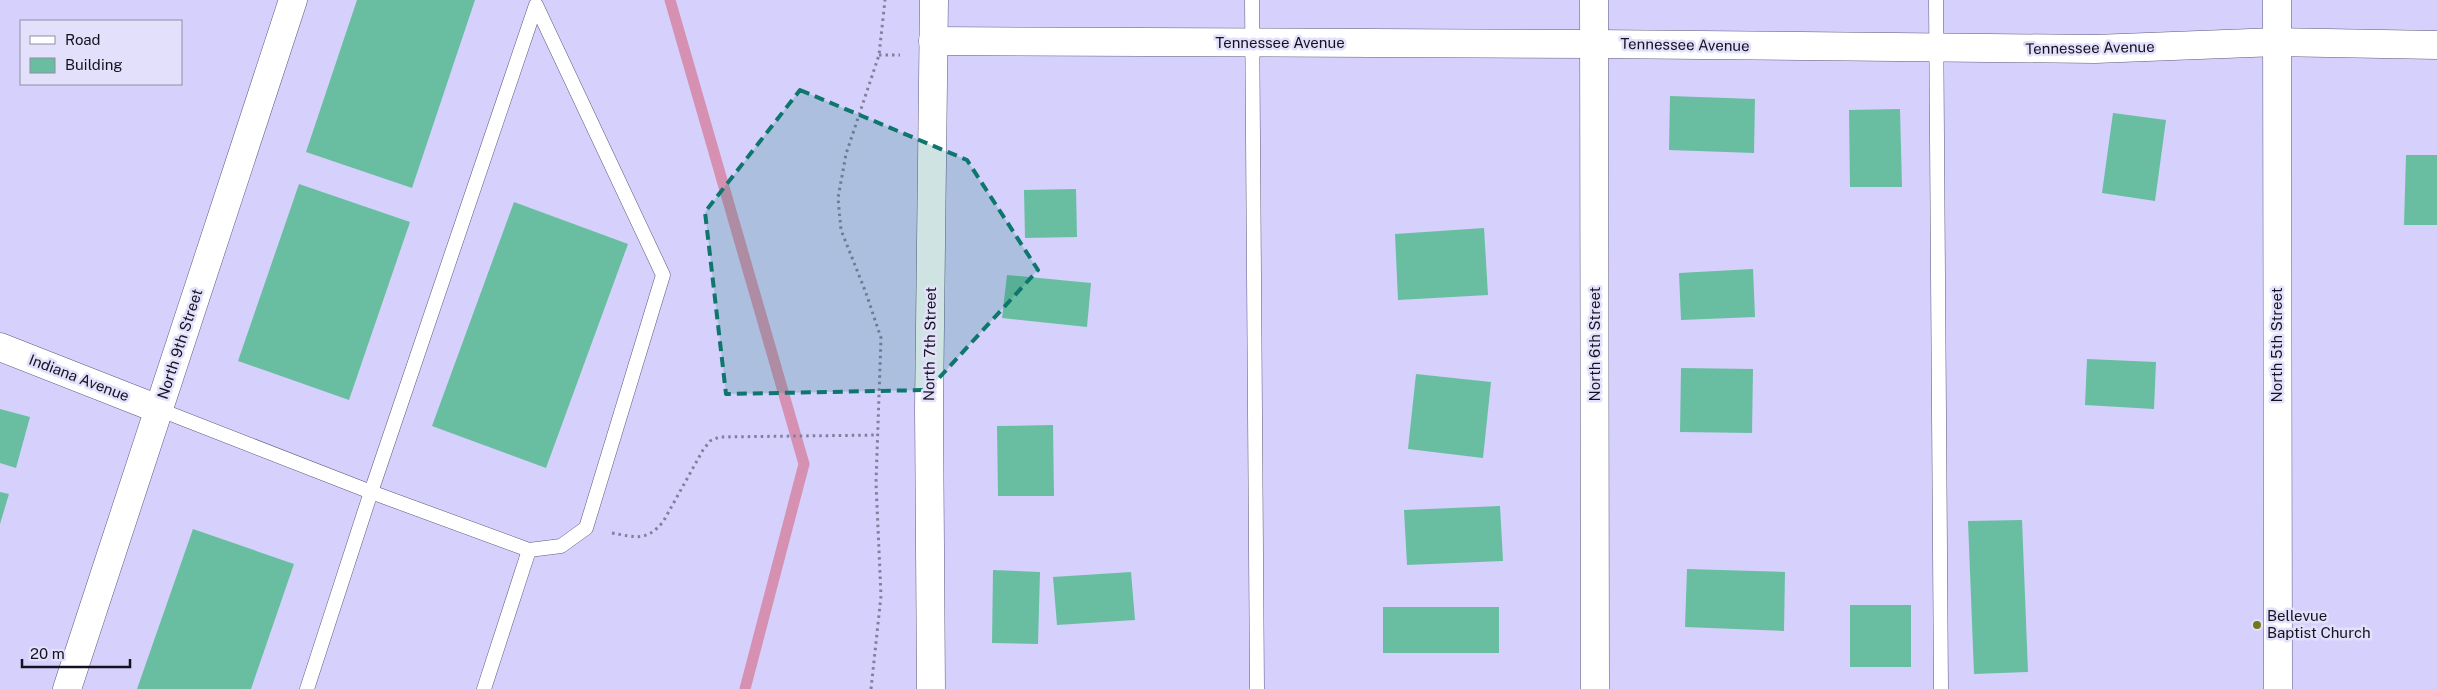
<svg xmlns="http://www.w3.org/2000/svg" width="2437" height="689" font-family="'Public Sans',sans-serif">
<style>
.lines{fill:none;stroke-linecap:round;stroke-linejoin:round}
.stream{stroke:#d691b2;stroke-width:11}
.building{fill:#69bea1}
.lane-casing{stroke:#5d597e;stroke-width:15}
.street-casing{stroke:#5d597e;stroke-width:29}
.secondary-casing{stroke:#5d597e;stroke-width:29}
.path{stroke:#827f9d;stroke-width:3;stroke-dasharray:2.5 4;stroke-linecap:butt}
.lane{stroke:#fff;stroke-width:14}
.street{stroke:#fff;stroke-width:28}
.secondary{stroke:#fff;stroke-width:28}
.marked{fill:#0f766e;fill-opacity:0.2;stroke:#0f766e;stroke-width:4;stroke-dasharray:10 6;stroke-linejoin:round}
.poi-dot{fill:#76761c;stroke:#e3e0fb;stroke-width:2}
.labels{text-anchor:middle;stroke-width:5;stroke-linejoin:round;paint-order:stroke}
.street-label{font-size:15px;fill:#141220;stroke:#e3e0fb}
.poi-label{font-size:15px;fill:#141220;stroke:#e3e0fb;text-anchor:start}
</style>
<rect width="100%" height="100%" fill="#d5d1fc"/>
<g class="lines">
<path class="stream" d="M 670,0 L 804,464 L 745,689"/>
</g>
<g class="building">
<path d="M 357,0 L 475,0 L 412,188 L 306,152 Z"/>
<path d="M 1670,96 L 1755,99 L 1754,153 L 1669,150 Z"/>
<path d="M 1900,109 L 1902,187 L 1850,187 L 1849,110 Z"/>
<path d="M 2113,113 L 2166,120 L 2155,201 L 2102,193 Z"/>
<path d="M 2406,155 L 2437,155 L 2437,225 L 2404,225 Z"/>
<path d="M 299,184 L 410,222 L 349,400 L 238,361 Z"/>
<path d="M 1076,189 L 1077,237 L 1025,238 L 1024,190 Z"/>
<path d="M 514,202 L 628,244 L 546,468 L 432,426 Z"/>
<path d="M 1484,228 L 1488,295 L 1398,300 L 1395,234 Z"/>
<path d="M 1753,269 L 1755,317 L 1681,320 L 1679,273 Z"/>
<path d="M 1007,275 L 1091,283 L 1087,327 L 1002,318 Z"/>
<path d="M 2087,359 L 2156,362 L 2154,409 L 2085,405 Z"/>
<path d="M 1681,368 L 1753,369 L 1752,433 L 1680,432 Z"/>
<path d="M 1416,374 L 1491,382 L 1483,458 L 1408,449 Z"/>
<path d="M 0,409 L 30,417 L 16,468 L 0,463 Z"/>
<path d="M 1053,425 L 1054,496 L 998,496 L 997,426 Z"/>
<path d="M 0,492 L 9,494 L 0,524 Z"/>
<path d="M 1500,506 L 1503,561 L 1407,565 L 1404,510 Z"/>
<path d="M 2022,520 L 2028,672 L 1974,674 L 1968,521 Z"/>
<path d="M 193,529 L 294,564 L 251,689 L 137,689 Z"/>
<path d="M 1687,569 L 1785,572 L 1784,631 L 1685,627 Z"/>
<path d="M 993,570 L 1040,572 L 1038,644 L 992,643 Z"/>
<path d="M 1131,572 L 1135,620 L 1057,625 L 1053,577 Z"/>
<rect x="1850" y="605" width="61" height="62"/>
<rect x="1383" y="607" width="116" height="46"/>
</g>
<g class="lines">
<defs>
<g id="lane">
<path d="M 1252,0 L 1257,689"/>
<path d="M 1936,0 L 1941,689"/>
<path d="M 158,409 L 371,492 L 536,5 L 663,275 L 586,528 L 561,546 L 529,550"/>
<path d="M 307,689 L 371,492 L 529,550 L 484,689"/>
</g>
<g id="street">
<path d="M 1594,0 L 1595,689"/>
<path d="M 933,41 L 1595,44 L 2095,49 L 2277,42 L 2437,45"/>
<path d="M 0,347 L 158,409"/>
<path d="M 67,689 L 293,0"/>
<path d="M 931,689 L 929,408 L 934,0"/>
</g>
<path id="secondary" d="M 2277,0 L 2278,689"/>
</defs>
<use href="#lane" class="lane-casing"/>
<use href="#street" class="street-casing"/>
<use href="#secondary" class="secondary-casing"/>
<g class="path">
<path d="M 879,55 L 900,55"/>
<path d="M 612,533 C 635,537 646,542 663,522 L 703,450 L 710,441 L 719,437 L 878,435"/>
<path d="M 871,689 L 881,596 L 876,483 L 881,338 L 866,293 L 841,230 L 838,198 L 846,154 L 879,55 L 885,0"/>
</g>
<use href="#lane" class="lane"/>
<use href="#street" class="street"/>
<use href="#secondary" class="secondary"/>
</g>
<path class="marked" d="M 800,90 L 967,160 L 1038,270 L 928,390 L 726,394 L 705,212 Z"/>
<circle class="poi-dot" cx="2257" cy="625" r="5"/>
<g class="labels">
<g class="street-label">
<text x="1280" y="48">Tennessee Avenue</text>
<text transform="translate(1685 45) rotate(1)" y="5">Tennessee Avenue</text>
<text transform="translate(2090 48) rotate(-1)" y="5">Tennessee Avenue</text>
<text transform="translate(180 344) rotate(-72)" y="5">North 9th Street</text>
<text transform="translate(930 344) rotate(-89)" y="5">North 7th Street</text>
<text transform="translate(1595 344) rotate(-90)" y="5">North 6th Street</text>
<text transform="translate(2277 345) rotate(-90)" y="5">North 5th Street</text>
<text transform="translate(79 378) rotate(21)" y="5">Indiana Avenue</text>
</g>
<g class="poi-label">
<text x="2267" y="621">Bellevue<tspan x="2267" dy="17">Baptist Church</tspan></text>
</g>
</g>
<rect x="20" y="20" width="162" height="65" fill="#e3e0fb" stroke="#908ea3"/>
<rect x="30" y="36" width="25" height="8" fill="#ffffff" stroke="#908ea3"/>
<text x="65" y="45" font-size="15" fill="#141220">Road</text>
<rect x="30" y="58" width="25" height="15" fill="#69bea1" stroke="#908ea3"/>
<text x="65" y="70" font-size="15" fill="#141220">Building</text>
<path d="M22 659v8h108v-8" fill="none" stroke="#141220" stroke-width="2.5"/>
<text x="30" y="659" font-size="15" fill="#141220" stroke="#e3e0fb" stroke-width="4" paint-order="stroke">20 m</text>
</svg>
